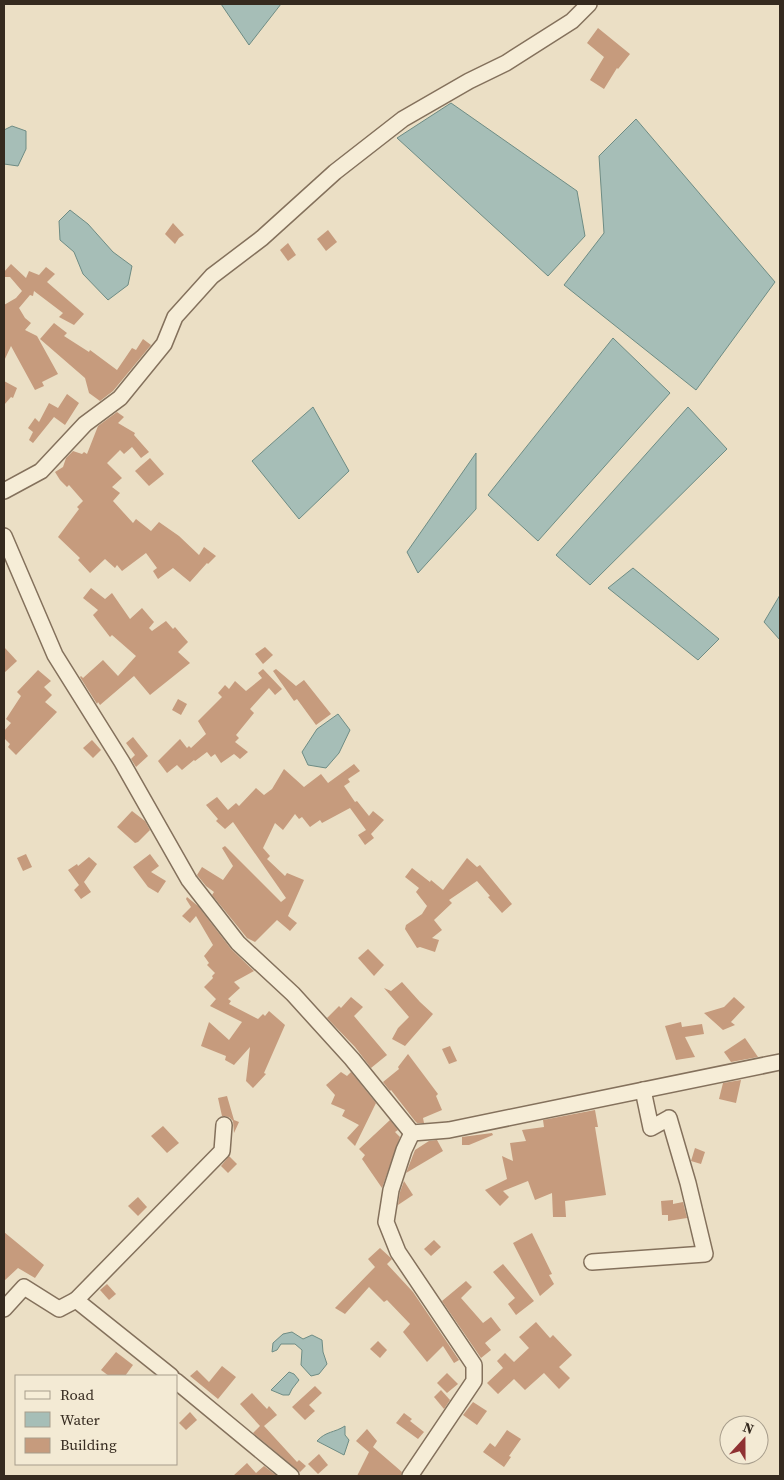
<svg xmlns="http://www.w3.org/2000/svg" width="784" height="1480" font-family="'Source Serif 4',serif">
<style>
.water{fill:#a6beb7;stroke:#6e8c84}
.building{fill:#c69b7d}
.lines{fill:none;stroke-linecap:round;stroke-linejoin:round}
.minor-casing{stroke:#84715c;stroke-width:18}
.minor{stroke:#f6edd7;stroke-width:15}
</style>
<rect width="100%" height="100%" fill="#ebdfc5"/>
<g class="water">
<path d="M 221,4 L 281,4 L 249,45 Z"/>
<path d="M 451,103 L 577,191 L 585,236 L 548,276 L 397,138 Z"/>
<path d="M 636,119 L 775,282 L 696,390 L 564,285 L 604,233 L 599,156 Z"/>
<path d="M 12,126 L 26,131 L 26,149 L 18,166 L 4,164 L 4,130 Z"/>
<path d="M 70,210 L 88,224 L 113,252 L 132,266 L 128,285 L 108,300 L 83,274 L 74,252 L 60,240 L 59,221 Z"/>
<path d="M 613,338 L 670,393 L 538,541 L 488,495 Z"/>
<path d="M 313,407 L 349,471 L 299,519 L 252,461 Z"/>
<path d="M 688,407 L 727,449 L 590,585 L 556,555 Z"/>
<path d="M 476,453 L 476,509 L 418,573 L 407,552 Z"/>
<path d="M 633,568 L 719,639 L 698,660 L 608,588 Z"/>
<path d="M 780,595 L 780,640 L 764,622 Z"/>
<path d="M 338,714 L 350,730 L 339,753 L 326,768 L 308,765 L 302,752 L 317,729 Z"/>
<path d="M 292,1332 L 303,1339 L 312,1335 L 322,1340 L 323,1352 L 327,1364 L 319,1374 L 311,1376 L 301,1365 L 302,1350 L 295,1344 L 281,1344 L 277,1350 L 272,1352 L 273,1343 L 283,1334 Z"/>
<path d="M 289,1372 L 294,1374 L 299,1380 L 292,1389 L 289,1395 L 283,1395 L 271,1390 Z"/>
<path d="M 345,1426 L 345,1435 L 349,1440 L 344,1455 L 317,1441 C 326,1431 334,1433 345,1426 Z"/>
</g>
<g class="building">
<path d="M 598,28 L 630,54 L 618,69 L 617,68 L 604,89 L 590,80 L 604,57 L 587,43 Z"/>
<path d="M 173,223 L 184,235 L 179,238 L 175,244 L 165,234 Z"/>
<path d="M 328,230 L 337,242 L 326,251 L 317,239 Z"/>
<path d="M 288,243 L 296,255 L 288,261 L 280,250 Z"/>
<path d="M 11,264 L 26,278 L 29,271 L 39,275 L 46,267 L 55,274 L 47,282 L 84,314 L 74,325 L 59,317 L 63,313 L 34,291 L 33,296 L 30,295 L 19,308 L 25,318 L 31,323 L 25,330 L 37,336 L 58,374 L 42,382 L 44,386 L 35,390 L 11,346 L 4,361 L 4,305 L 16,298 L 22,291 L 10,277 L 4,277 L 4,272 Z"/>
<path d="M 54,323 L 67,333 L 64,336 L 89,352 L 90,350 L 117,370 L 132,348 L 136,350 L 143,339 L 151,345 L 113,391 L 100,401 L 89,393 L 85,378 L 40,339 Z"/>
<path d="M 4,381 L 17,388 L 13,398 L 11,397 L 4,405 Z"/>
<path d="M 67,394 L 79,403 L 65,425 L 54,417 L 33,443 L 29,440 L 33,432 L 28,428 L 35,418 L 39,422 L 49,403 L 58,408 Z"/>
<path d="M 117,412 L 124,417 L 118,423 L 135,433 L 134,435 L 149,452 L 141,458 L 132,447 L 124,454 L 120,450 L 107,463 L 122,478 L 112,487 L 120,493 L 113,501 L 133,523 L 136,519 L 151,531 L 159,522 L 179,536 L 199,555 L 204,547 L 216,556 L 208,564 L 207,563 L 190,582 L 173,568 L 158,579 L 153,571 L 157,568 L 146,553 L 122,571 L 117,565 L 115,568 L 105,559 L 90,573 L 78,560 L 80,558 L 58,537 L 79,509 L 77,507 L 83,501 L 69,485 L 67,487 L 60,480 L 55,472 L 63,467 L 66,458 L 73,451 L 82,454 L 84,452 L 87,454 L 98,426 Z"/>
<path d="M 150,458 L 164,474 L 149,486 L 135,471 Z"/>
<path d="M 91,588 L 105,599 L 112,593 L 130,619 L 142,608 L 154,622 L 149,628 L 152,631 L 166,621 L 173,629 L 175,627 L 188,642 L 178,652 L 190,663 L 150,695 L 134,676 L 100,705 L 98,702 L 97,704 L 80,677 L 81,676 L 83,678 L 103,660 L 118,676 L 136,656 L 112,635 L 110,637 L 93,615 L 98,610 L 83,598 Z"/>
<path d="M 4,647 L 17,661 L 4,673 Z"/>
<path d="M 265,647 L 273,655 L 263,664 L 255,654 Z"/>
<path d="M 263,669 L 282,689 L 275,695 L 269,688 L 250,709 L 254,713 L 236,735 L 239,738 L 235,742 L 248,752 L 240,759 L 234,754 L 221,763 L 215,754 L 211,757 L 207,752 L 195,761 L 194,760 L 182,770 L 177,765 L 167,773 L 158,761 L 180,739 L 187,748 L 189,746 L 191,748 L 206,734 L 198,721 L 222,697 L 218,693 L 225,685 L 229,689 L 235,681 L 246,691 L 262,678 L 258,673 Z"/>
<path d="M 276,669 L 296,686 L 304,680 L 331,714 L 316,725 L 297,699 L 294,701 L 273,671 Z"/>
<path d="M 38,670 L 51,681 L 44,687 L 52,695 L 45,702 L 57,712 L 16,755 L 8,747 L 10,744 L 4,738 L 4,731 L 11,723 L 6,719 L 21,696 L 17,692 Z"/>
<path d="M 178,699 L 187,704 L 181,715 L 172,710 Z"/>
<path d="M 133,737 L 148,756 L 136,767 L 131,759 L 135,755 L 126,743 Z"/>
<path d="M 92,740 L 101,750 L 93,758 L 83,748 Z"/>
<path d="M 354,764 L 360,771 L 348,779 L 350,782 L 344,786 L 355,802 L 357,801 L 369,816 L 373,811 L 384,820 L 371,834 L 374,838 L 365,845 L 358,835 L 366,830 L 350,808 L 322,823 L 320,820 L 310,827 L 302,817 L 299,819 L 295,814 L 283,830 L 275,823 L 263,848 L 270,856 L 267,859 L 285,876 L 287,873 L 304,880 L 288,916 L 297,923 L 290,931 L 277,920 L 255,942 L 247,938 L 212,895 L 214,892 L 206,886 L 197,875 L 202,867 L 223,880 L 233,866 L 222,848 L 225,846 L 281,902 L 286,898 L 233,822 L 225,829 L 216,821 L 218,819 L 206,805 L 217,797 L 228,810 L 236,803 L 239,806 L 256,788 L 264,795 L 272,789 L 284,769 L 304,787 L 321,774 L 328,783 Z"/>
<path d="M 132,811 L 145,821 L 150,830 L 138,842 L 135,843 L 117,827 Z"/>
<path d="M 26,854 L 32,867 L 23,871 L 17,858 Z"/>
<path d="M 150,854 L 159,866 L 151,872 L 166,881 L 158,893 L 148,887 L 133,867 Z"/>
<path d="M 89,857 L 97,864 L 84,882 L 91,892 L 81,899 L 74,890 L 79,885 L 68,870 L 77,864 L 78,866 Z"/>
<path d="M 467,858 L 477,867 L 480,865 L 512,904 L 502,913 L 488,897 L 490,896 L 477,881 L 449,900 L 452,903 L 434,920 L 442,930 L 432,938 L 439,940 L 435,952 L 420,947 L 417,948 L 405,929 L 406,925 L 422,914 L 427,906 L 416,892 L 419,888 L 405,877 L 412,868 L 430,882 L 431,880 L 443,890 Z"/>
<path d="M 187,897 L 198,906 L 231,949 L 254,971 L 234,982 L 240,988 L 228,999 L 231,1001 L 229,1004 L 258,1019 L 263,1014 L 265,1016 L 269,1011 L 285,1025 L 264,1073 L 266,1074 L 253,1088 L 246,1081 L 250,1047 L 234,1065 L 225,1060 L 226,1056 L 201,1046 L 209,1022 L 229,1040 L 242,1022 L 210,1006 L 216,999 L 204,987 L 213,978 L 212,976 L 215,973 L 207,965 L 209,963 L 204,956 L 213,945 L 196,916 L 190,923 L 182,916 L 191,907 L 186,899 Z"/>
<path d="M 368,949 L 384,965 L 374,976 L 358,958 Z"/>
<path d="M 402,982 L 420,1002 L 433,1014 L 405,1046 L 392,1039 L 398,1028 L 409,1017 L 384,988 L 391,991 Z"/>
<path d="M 351,997 L 363,1007 L 354,1016 L 387,1055 L 371,1068 L 355,1047 L 327,1018 L 339,1006 L 341,1008 Z"/>
<path d="M 734,997 L 745,1007 L 731,1022 L 735,1025 L 723,1030 L 704,1013 L 724,1007 Z"/>
<path d="M 681,1022 L 682,1027 L 702,1024 L 704,1034 L 685,1037 L 695,1057 L 676,1060 L 665,1026 Z"/>
<path d="M 745,1038 L 758,1057 L 731,1062 L 724,1052 Z"/>
<path d="M 450,1046 L 457,1061 L 449,1064 L 442,1049 Z"/>
<path d="M 408,1054 L 438,1094 L 436,1096 L 442,1110 L 423,1118 L 424,1123 L 417,1123 L 415,1121 L 391,1090 L 390,1091 L 383,1082 L 399,1069 L 398,1067 Z"/>
<path d="M 341,1072 L 347,1076 L 351,1072 L 376,1103 L 355,1146 L 347,1138 L 359,1125 L 342,1116 L 345,1110 L 331,1104 L 335,1095 L 326,1085 Z"/>
<path d="M 741,1080 L 736,1103 L 719,1099 L 723,1083 Z"/>
<path d="M 227,1096 L 234,1120 L 239,1122 L 234,1133 L 233,1121 L 229,1117 L 222,1116 L 218,1098 Z"/>
<path d="M 595,1110 L 598,1127 L 595,1127 L 606,1195 L 565,1201 L 566,1217 L 553,1217 L 552,1193 L 535,1200 L 528,1181 L 503,1191 L 509,1197 L 500,1206 L 485,1190 L 507,1179 L 502,1156 L 513,1161 L 510,1143 L 526,1141 L 522,1130 L 544,1127 L 543,1120 Z"/>
<path d="M 390,1120 L 398,1130 L 395,1132 L 400,1137 L 382,1188 L 362,1159 L 365,1155 L 359,1149 Z"/>
<path d="M 163,1126 L 179,1143 L 167,1153 L 151,1136 Z"/>
<path d="M 492,1133 L 493,1135 L 469,1145 L 462,1145 L 462,1137 Z"/>
<path d="M 437,1140 L 443,1151 L 406,1173 L 415,1150 L 429,1141 Z"/>
<path d="M 695,1148 L 705,1152 L 701,1164 L 691,1161 Z"/>
<path d="M 229,1156 L 237,1164 L 228,1173 L 221,1166 Z"/>
<path d="M 404,1181 L 413,1195 L 398,1205 L 400,1192 Z"/>
<path d="M 138,1197 L 147,1207 L 138,1216 L 128,1206 Z"/>
<path d="M 673,1200 L 673,1204 L 683,1202 L 687,1218 L 668,1221 L 668,1215 L 662,1215 L 661,1201 Z"/>
<path d="M 4,1232 L 44,1265 L 35,1278 L 18,1268 L 4,1281 Z"/>
<path d="M 532,1233 L 552,1274 L 549,1275 L 554,1284 L 540,1296 L 513,1243 Z"/>
<path d="M 434,1240 L 441,1247 L 431,1256 L 424,1249 Z"/>
<path d="M 380,1248 L 392,1259 L 387,1264 L 413,1292 L 459,1360 L 454,1363 L 443,1346 L 427,1362 L 403,1332 L 410,1324 L 387,1300 L 384,1302 L 369,1287 L 345,1314 L 335,1308 L 375,1267 L 368,1259 Z"/>
<path d="M 503,1264 L 534,1301 L 516,1315 L 508,1304 L 515,1298 L 493,1272 Z"/>
<path d="M 466,1281 L 472,1287 L 461,1298 L 483,1323 L 491,1317 L 501,1330 L 485,1343 L 491,1350 L 481,1358 L 442,1301 Z"/>
<path d="M 107,1284 L 116,1294 L 109,1300 L 100,1290 Z"/>
<path d="M 536,1322 L 550,1338 L 553,1335 L 572,1355 L 559,1367 L 570,1378 L 559,1389 L 544,1373 L 525,1390 L 514,1379 L 498,1394 L 487,1383 L 503,1368 L 497,1361 L 505,1353 L 514,1362 L 529,1348 L 519,1337 Z"/>
<path d="M 378,1341 L 387,1350 L 380,1358 L 370,1349 Z"/>
<path d="M 116,1352 L 133,1365 L 125,1376 L 109,1376 L 101,1370 Z"/>
<path d="M 222,1366 L 236,1377 L 218,1399 L 190,1376 L 197,1370 L 209,1382 Z"/>
<path d="M 447,1373 L 458,1384 L 447,1393 L 437,1383 Z"/>
<path d="M 315,1386 L 322,1393 L 309,1405 L 315,1411 L 305,1420 L 292,1407 Z"/>
<path d="M 441,1390 L 450,1400 L 444,1409 L 434,1397 Z"/>
<path d="M 252,1393 L 267,1409 L 269,1406 L 277,1415 L 264,1426 L 297,1462 L 299,1460 L 306,1466 L 300,1472 L 253,1433 L 260,1426 L 240,1404 Z"/>
<path d="M 473,1402 L 487,1411 L 477,1425 L 463,1415 Z"/>
<path d="M 190,1412 L 197,1420 L 186,1430 L 179,1423 Z"/>
<path d="M 404,1413 L 412,1419 L 410,1421 L 424,1432 L 418,1439 L 396,1423 Z"/>
<path d="M 367,1429 L 377,1441 L 373,1447 L 402,1472 L 401,1476 L 357,1476 L 369,1452 L 356,1441 Z"/>
<path d="M 507,1430 L 521,1439 L 509,1456 L 511,1457 L 504,1467 L 483,1452 L 490,1443 L 495,1447 Z"/>
<path d="M 319,1454 L 328,1465 L 318,1474 L 308,1464 Z"/>
<path d="M 247,1463 L 256,1473 L 264,1466 L 277,1476 L 233,1476 Z"/>
</g>
<g class="lines">
<defs>
<g id="minor">
<path d="M 4,491 L 41,471 L 85,424 L 120,398 L 164,344 L 175,317 L 212,276 L 262,238 L 335,172 L 403,119 L 469,81 L 506,63 L 572,21 L 589,4"/>
<path d="M 4,536 L 55,655 L 122,762 L 189,880 L 238,943 L 293,994 L 352,1059 L 412,1133 L 449,1130 L 780,1062"/>
<path d="M 592,1262 L 705,1254 L 688,1183 L 669,1118 L 651,1128 L 643,1090"/>
<path d="M 76,1300 L 222,1151 L 224,1125"/>
<path d="M 4,1309 L 24,1287 L 59,1309 L 76,1300 L 171,1376"/>
<path d="M 176,1381 L 291,1476"/>
<path d="M 410,1476 L 474,1381 L 474,1365 L 398,1252 L 386,1222 L 391,1190 L 404,1150 L 412,1133"/>
</g>
</defs>
<use href="#minor" class="minor-casing"/>
<use href="#minor" class="minor"/>
</g>
<rect width="784" height="1480" fill="none" stroke="#352a1f" stroke-width="10"/>
<rect x="15" y="1375" width="162" height="90" fill="#f3ead4" stroke="#a79d8c"/>
<rect x="25" y="1391" width="25" height="8" fill="#f6edd7" stroke="#a79d8c"/>
<text x="60" y="1400" font-size="15" fill="#352a1f">Road</text>
<rect x="25" y="1412" width="25" height="15" fill="#a6beb7" stroke="#a79d8c"/>
<text x="60" y="1425" font-size="15" fill="#352a1f">Water</text>
<rect x="25" y="1438" width="25" height="15" fill="#c69b7d" stroke="#a79d8c"/>
<text x="60" y="1450" font-size="15" fill="#352a1f">Building</text>
<g transform="translate(744 1440) rotate(21)"><circle r="24" fill="#f3ead4" stroke="#a79d8c"/>
<path d="M0-4L9 19L0 12L-9 19Z" fill="#8f3132"/>
<text y="-8" font-size="14" font-weight="bold" text-anchor="middle" fill="#352a1f">N</text>
</g>
</svg>
